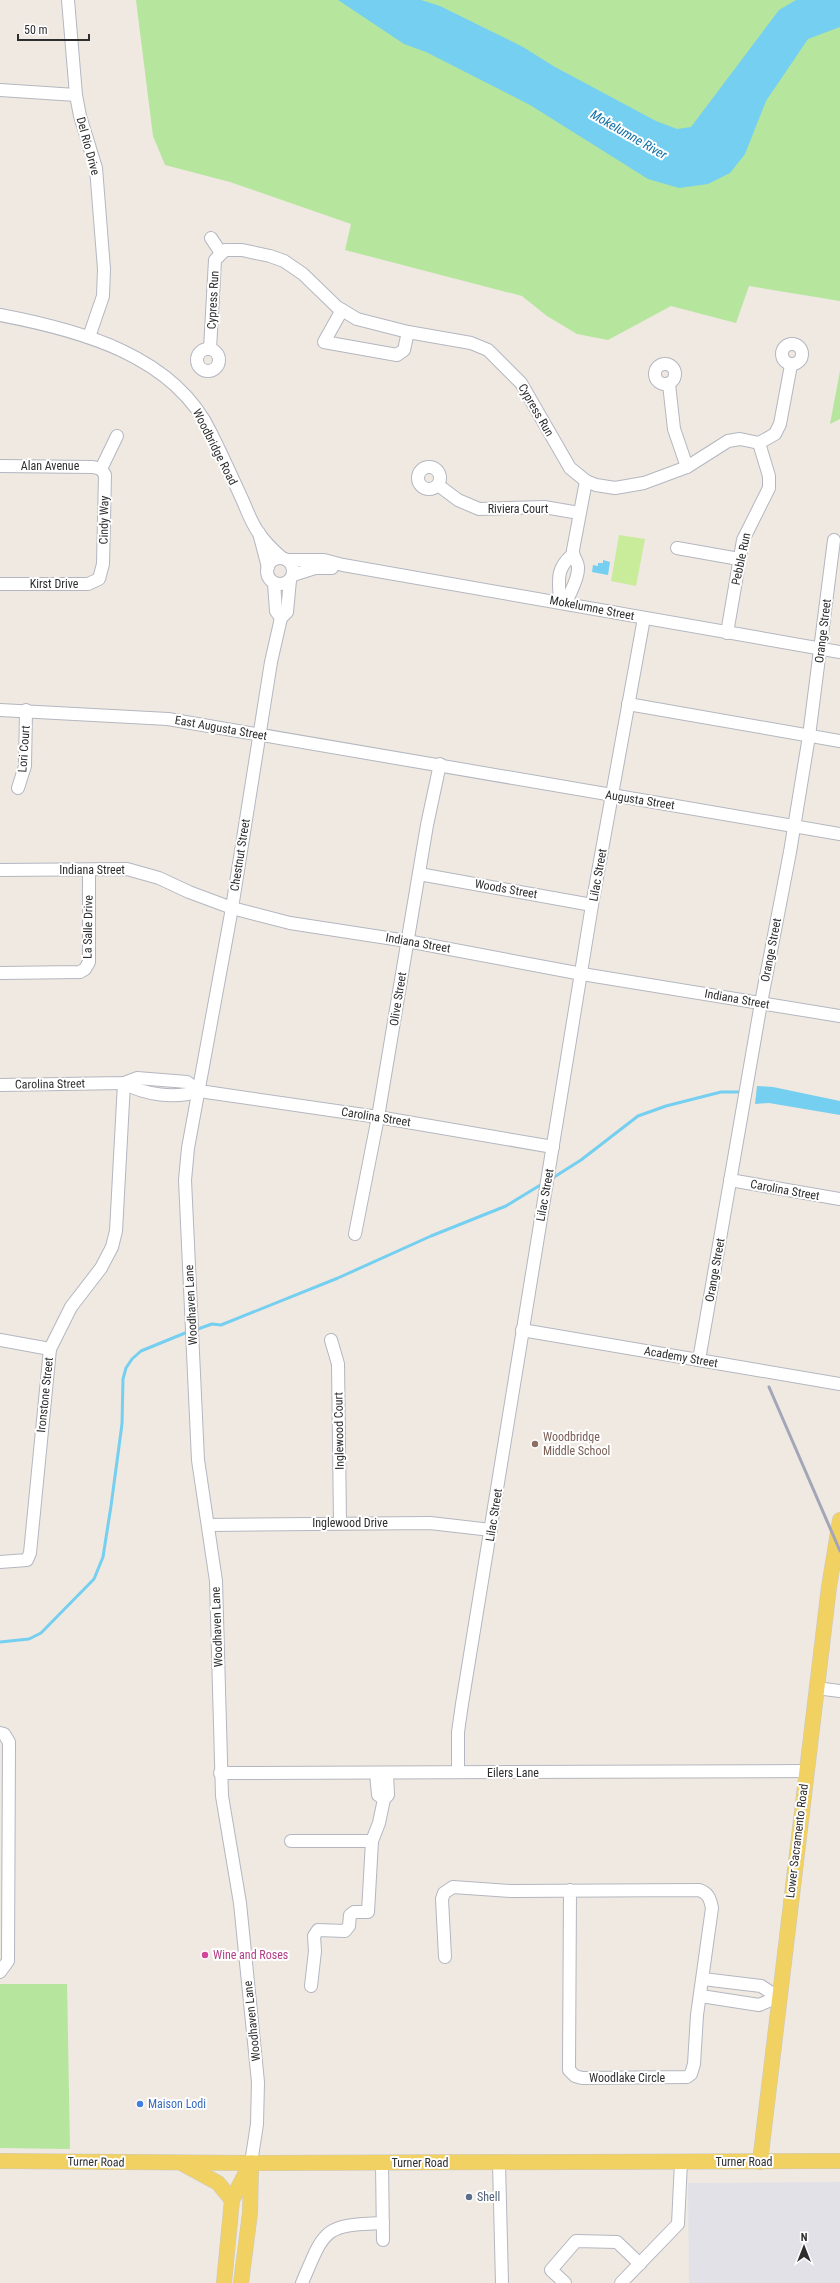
<svg xmlns="http://www.w3.org/2000/svg" width="840" height="2283" font-family="'Roboto Condensed',sans-serif">
<style>
.industrial{fill:#e3e1e8}
.green{fill:#b6e59e}
.pitch{fill:#c9ec9a}
.water{fill:#75cff0}
.lines{fill:none;stroke-linecap:round;stroke-linejoin:round}
.stream{stroke:#75cff0;stroke-width:3}
.minor-casing{stroke:#b4b7c1;stroke-width:14}
.major-casing{stroke:#c9c9c9;stroke-width:16}
.minor{stroke:#fff;stroke-width:12}
.major{stroke:#f2d163;stroke-width:15}
.rail{stroke:#a3a6b8;stroke-width:3}
.education-dot{fill:#8d6e63;stroke:#fff;stroke-width:1.5}
.hotel-dot{fill:#d1479c;stroke:#fff;stroke-width:1.5}
.shop-dot{fill:#3f7fe0;stroke:#fff;stroke-width:1.5}
.service-dot{fill:#5c6f8a;stroke:#fff;stroke-width:1.5}
.labels{text-anchor:middle;stroke-width:4;stroke-linejoin:round;paint-order:stroke}
.street-label{font-size:12px;fill:#2e2e2e;stroke:#fff}
.education-label{font-size:12px;fill:#785e54;stroke:#fff;text-anchor:start}
.hotel-label{font-size:12px;fill:#b23c85;stroke:#fff;text-anchor:start}
.shop-label{font-size:12px;fill:#366cbe;stroke:#fff;text-anchor:start}
.service-label{font-size:12px;fill:#4e5e75;stroke:#fff;text-anchor:start}
.water-label{font-size:13px;font-style:italic;fill:#0d6fa3;stroke:#fff}
</style>
<rect width="100%" height="100%" fill="#efe9e1"/>
<path class="industrial" d="M 840,2182 L 840,2283 L 689,2283 L 688,2183 Z"/>
<g class="green">
<path d="M 136,0 L 840,0 L 840,301 L 749,286 L 736,323 L 671,306 L 608,340 L 577,334 L 547,316 L 522,296 L 345,250 L 351,224 L 230,182 L 165,165 L 153,136 Z"/>
<path d="M 840,371 L 840,419 L 830,424 Z"/>
<path d="M 0,1984 L 67,1984 L 70,2149 L 0,2148 Z"/>
</g>
<path class="pitch" d="M 619,535 L 645,539 L 636,586 L 611,581 Z"/>
<g class="water">
<path d="M 338,0 L 421,0 L 440,6 L 523,47 L 555,67 L 656,121 L 677,129 L 691,127 L 779,10 L 796,0 L 840,0 L 840,27 L 808,39 L 766,101 L 745,154 L 730,173 L 708,184 L 679,188 L 648,179 L 530,105 L 426,52 L 404,44 Z"/>
<path d="M 603,560 L 610,562 L 608,575 L 592,572 L 593,565 L 598,566 L 598,563 L 603,563 Z"/>
<path d="M 757,1086 L 773,1087 L 840,1101 L 840,1115 L 769,1103 L 755,1104 Z"/>
</g>
<g class="lines">
<g class="stream">
<path d="M 551,1179 L 581,1160 L 638,1116 L 666,1106 L 721,1092 L 743,1092"/>
<path d="M 195,1330 L 212,1324 L 221,1325 L 338,1278 L 431,1236 L 506,1206 L 542,1184"/>
<path d="M 0,1642 L 29,1639 L 41,1633 L 94,1579 L 103,1557 L 111,1506 L 122,1424 L 123,1379 L 126,1368 L 132,1359 L 141,1351 L 190,1331"/>
</g>
<defs>
<g id="minor">
<path d="M 68,0 L 76,95 L 80,116 L 96,168 L 104,269 L 103,296 L 89,337"/>
<path d="M 0,90 L 76,95"/>
<path d="M 211,238 L 221,253"/>
<path d="M 342,310 L 324,342 L 397,355 L 404,350 L 408,332"/>
<path d="M 0,315 C 79,330 174,355 211,433 C 222,455 232,477 242,499 C 247,510 251,522 258,532 C 264,541 274,551 282,558"/>
<circle cx="792" cy="354" r="10"/>
<path d="M 210,349 L 215,260 L 225,250 L 242,250 L 270,256 L 284,261 L 303,274 L 337,307 L 357,319 L 408,332 L 471,343 L 488,350 L 521,383 L 570,468 L 586,481 L 596,485 L 615,488 L 644,483 L 687,467 L 728,441 L 740,439 L 759,443"/>
<circle cx="208" cy="360" r="11"/>
<circle cx="665" cy="374" r="10"/>
<path d="M 669,384 L 674,429 L 687,467"/>
<path d="M 759,443 L 775,434 L 780,424 L 791,365"/>
<path d="M 0,466 L 93,467 L 101,469"/>
<circle cx="429" cy="478" r="11"/>
<path d="M 101,469 L 117,436"/>
<path d="M 438,485 L 458,500 L 479,509 L 544,507 L 579,513"/>
<path d="M 259,533 L 268,567"/>
<path d="M 677,548 L 739,559"/>
<circle cx="280" cy="571" r="13"/>
<path d="M 287,560 L 324,560 L 343,565 L 840,652"/>
<path d="M 293,575 L 315,568 L 332,568"/>
<path d="M 274,583 L 276,611 L 281,618"/>
<path d="M 0,584 L 88,584 L 99,579 L 103,564 L 105,475 L 101,469"/>
<path d="M 560,602 C 559,581 555,570 572,555"/>
<path d="M 566,603 C 570,592 578,580 578,569 C 579,562 572,557 573,550 L 586,481"/>
<path d="M 727,633 L 743,540 L 769,488 L 769,476 L 759,443"/>
<path d="M 628,704 L 840,741"/>
<path d="M 0,710 L 168,719 L 840,834"/>
<path d="M 18,788 L 25,766 L 26,710"/>
<path d="M 0,870 L 127,869 L 159,878 L 189,892 L 232,908 L 290,923 L 407,941 L 582,974 L 840,1016"/>
<path d="M 419,874 L 592,905"/>
<path d="M 0,973 L 80,972 L 85,969 L 89,962 L 89,870"/>
<path d="M 124,1083 C 145,1095 175,1099 199,1091"/>
<path d="M 0,1085 L 124,1083 L 137,1078 L 187,1082 L 199,1091 L 378,1117 L 553,1147"/>
<path d="M 730,1180 L 840,1199"/>
<path d="M 355,1234 L 378,1117 L 427,825 L 440,764"/>
<path d="M 522,1330 L 840,1384"/>
<path d="M 0,1340 L 50,1349"/>
<path d="M 331,1340 L 338,1364 L 340,1523"/>
<path d="M 699,1360 L 761,1003 L 790,852 L 809,736 L 834,540"/>
<path d="M 208,1525 L 430,1523 L 491,1530"/>
<path d="M 0,1562 L 27,1560 L 30,1553 L 50,1349 L 71,1307 L 101,1268 L 112,1247 L 116,1231 L 124,1083"/>
<path d="M 816,1688 L 840,1691"/>
<path d="M 0,1733 L 4,1734 L 9,1742 L 8,1961 L 0,1972"/>
<path d="M 458,1772 L 458,1732 L 462,1704 L 592,905 L 644,618"/>
<path d="M 220,1773 L 806,1771"/>
<path d="M 376,1773 L 378,1795 L 384,1799"/>
<path d="M 291,1841 L 372,1841"/>
<path d="M 445,1957 L 442,1899 L 444,1893 L 453,1887 L 511,1891 L 699,1890 C 708,1893 710,1898 712,1908 L 697,2015 L 694,2064 L 691,2074 L 687,2077 L 582,2078 L 575,2076 L 569,2070 L 570,1890"/>
<path d="M 703,1979 L 761,1986 L 778,1997"/>
<path d="M 311,1986 L 315,1951 L 314,1936 L 318,1930 L 345,1931 L 349,1926 L 350,1915 L 354,1912 L 368,1912 L 372,1841 L 379,1823 L 384,1799 L 388,1795 L 387,1773"/>
<path d="M 701,1996 L 759,2005 L 778,1997"/>
<path d="M 251,2163 L 257,2124 L 258,2082 L 240,1903 L 222,1796 L 216,1581 L 198,1460 L 185,1180 L 188,1148 L 232,908 L 271,662 L 281,618 L 287,612 L 290,580"/>
<path d="M 382,2163 L 383,2240"/>
<path d="M 499,2163 L 502,2283"/>
<path d="M 302,2283 C 325,2229 323,2225 383,2223"/>
<path d="M 565,2283 L 551,2270 L 576,2241 L 617,2242 L 640,2264"/>
<path d="M 621,2283 L 678,2224 L 681,2162"/>
</g>
<g id="major">
<path d="M 0,2161 L 251,2163 L 840,2161"/>
<path d="M 760,2162 L 829,1587 L 840,1520"/>
<path d="M 183,2164 L 218,2183 L 232,2200"/>
<path d="M 224,2283 L 232,2200 L 251,2163"/>
<path d="M 241,2283 L 250,2213 L 251,2168"/>
</g>
</defs>
<use href="#minor" class="minor-casing"/>
<use href="#major" class="major-casing"/>
<use href="#minor" class="minor"/>
<use href="#major" class="major"/>
<path class="rail" d="M 769,1387 L 840,1551"/>
</g>
<circle class="education-dot" cx="535" cy="1444" r="4"/>
<circle class="hotel-dot" cx="205" cy="1955" r="4"/>
<circle class="shop-dot" cx="140" cy="2104" r="4"/>
<circle class="service-dot" cx="469" cy="2197" r="4"/>
<g class="labels">
<g class="street-label">
<text transform="translate(88 146) rotate(75)" y="4">Del Rio Drive</text>
<text transform="translate(213 300) rotate(-87)" y="4">Cypress Run</text>
<text transform="translate(536 410) rotate(60)" y="4">Cypress Run</text>
<text transform="translate(215 447) rotate(63)" y="4">Woodbridge Road</text>
<text x="50" y="470">Alan Avenue</text>
<text x="518" y="513">Riviera Court</text>
<text transform="translate(104 520) rotate(-89)" y="4">Cindy Way</text>
<text transform="translate(741 559) rotate(-78)" y="4">Pebble Run</text>
<text x="54" y="588">Kirst Drive</text>
<text transform="translate(592 608) rotate(11)" y="4">Mokelumne Street</text>
<text transform="translate(823 631) rotate(-83)" y="4">Orange Street</text>
<text transform="translate(221 728) rotate(10)" y="4">East Augusta Street</text>
<text transform="translate(24 749) rotate(-86)" y="4">Lori Court</text>
<text transform="translate(640 800) rotate(9)" y="4">Augusta Street</text>
<text transform="translate(240 855) rotate(-81)" y="4">Chestnut Street</text>
<text x="92" y="874">Indiana Street</text>
<text transform="translate(598 875) rotate(-80)" y="4">Lilac Street</text>
<text transform="translate(506 889) rotate(10)" y="4">Woods Street</text>
<text transform="translate(88 927) rotate(-89)" y="4">La Salle Drive</text>
<text transform="translate(418 943) rotate(10)" y="4">Indiana Street</text>
<text transform="translate(771 950) rotate(-79)" y="4">Orange Street</text>
<text transform="translate(398 999) rotate(-81)" y="4">Olive Street</text>
<text transform="translate(737 999) rotate(10)" y="4">Indiana Street</text>
<text transform="translate(50 1084) rotate(-1)" y="4">Carolina Street</text>
<text transform="translate(376 1117) rotate(9)" y="4">Carolina Street</text>
<text transform="translate(785 1190) rotate(10)" y="4">Carolina Street</text>
<text transform="translate(545 1195) rotate(-80)" y="4">Lilac Street</text>
<text transform="translate(715 1270) rotate(-80)" y="4">Orange Street</text>
<text transform="translate(191 1305) rotate(-93)" y="4">Woodhaven Lane</text>
<text transform="translate(681 1357) rotate(10)" y="4">Academy Street</text>
<text transform="translate(45 1395) rotate(-84)" y="4">Ironstone Street</text>
<text transform="translate(339 1431) rotate(-91)" y="4">Inglewood Court</text>
<text transform="translate(494 1515) rotate(-81)" y="4">Lilac Street</text>
<text x="350" y="1527">Inglewood Drive</text>
<text transform="translate(217 1627) rotate(-92)" y="4">Woodhaven Lane</text>
<text x="513" y="1777">Eilers Lane</text>
<text transform="translate(797 1841) rotate(-83)" y="4">Lower Sacramento Road</text>
<text transform="translate(252 2021) rotate(-96)" y="4">Woodhaven Lane</text>
<text x="627" y="2082">Woodlake Circle</text>
<text transform="translate(96 2162) rotate(1)" y="4">Turner Road</text>
<text x="744" y="2166">Turner Road</text>
<text x="420" y="2167">Turner Road</text>
</g>
<g class="education-label">
<text x="543" y="1441">Woodbridge<tspan x="543" dy="14">Middle School</tspan></text>
</g>
<g class="hotel-label">
<text x="213" y="1959">Wine and Roses</text>
</g>
<g class="shop-label">
<text x="148" y="2108">Maison Lodi</text>
</g>
<g class="service-label">
<text x="477" y="2201">Shell</text>
</g>
<g class="water-label">
<text transform="translate(629 134) rotate(30)" y="5">Mokelumne River</text>
</g>
</g>
<g transform="translate(804 2247)" stroke="#ffffff" stroke-width="3" paint-order="stroke">
<path d="M0-3L7 15L0 10L-7 15Z" fill="#2e2e2e"/>
<text y="-6" font-size="11" font-weight="bold" text-anchor="middle" fill="#2e2e2e">N</text>
</g>
<path d="M18 34v6h71v-6" fill="none" stroke="#2e2e2e" stroke-width="2"/>
<text x="24" y="34" font-size="12" fill="#2e2e2e" stroke="#ffffff" stroke-width="3" paint-order="stroke">50 m</text>
</svg>
